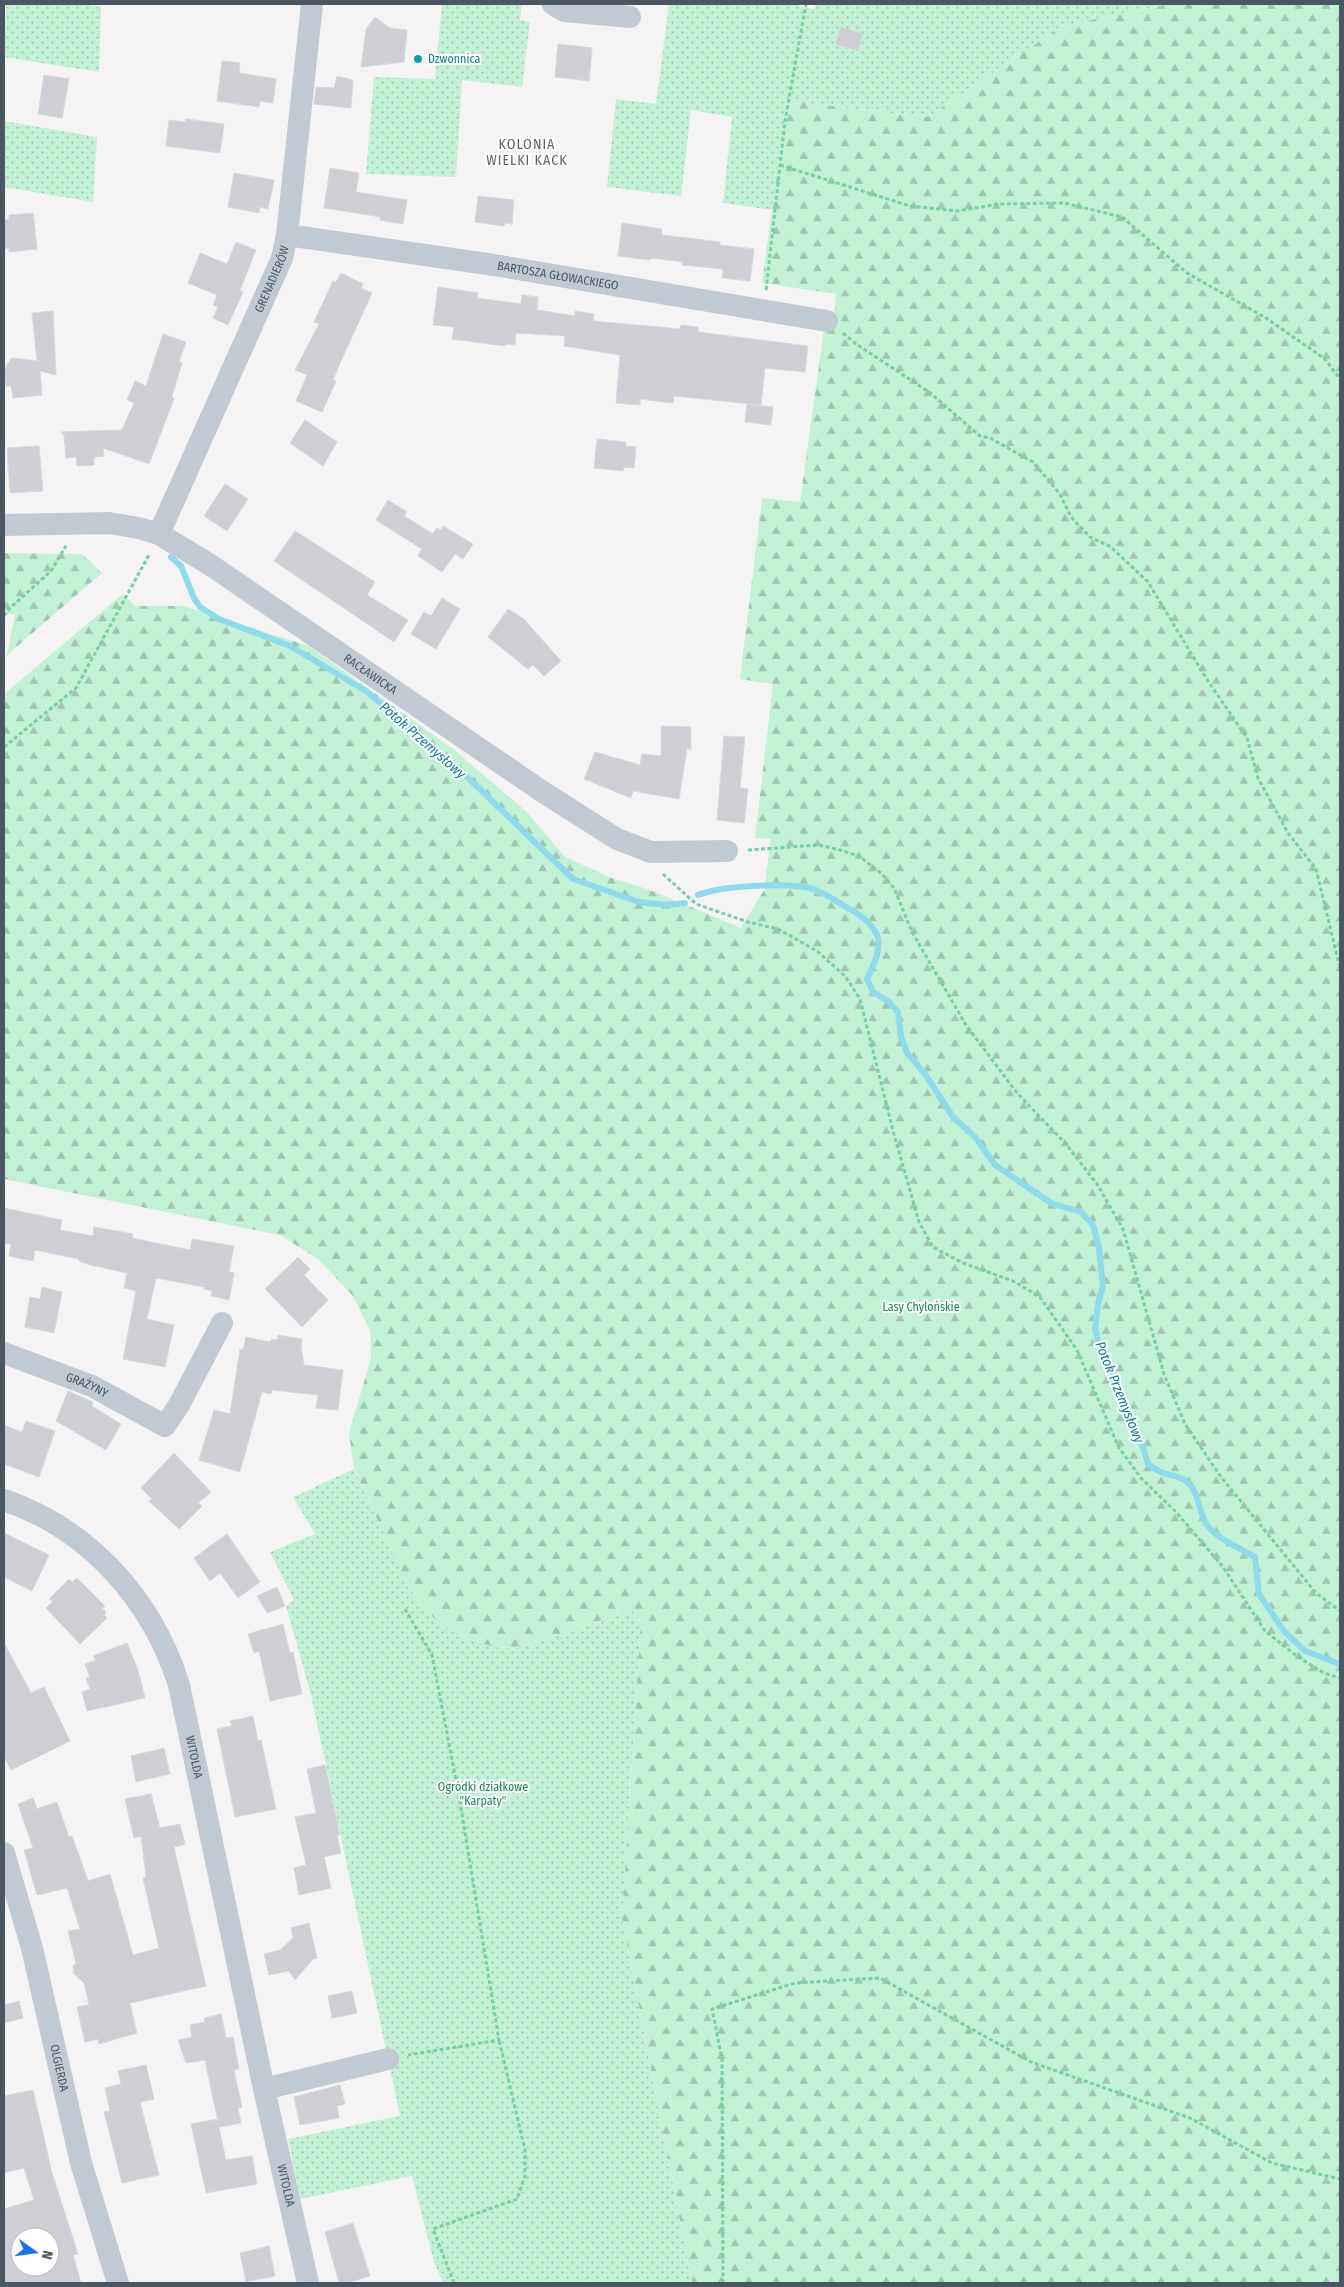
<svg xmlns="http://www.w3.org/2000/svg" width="1344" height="2287" font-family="'Fira Sans Condensed',sans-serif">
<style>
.grass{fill:url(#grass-dots)}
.forest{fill:url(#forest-firs)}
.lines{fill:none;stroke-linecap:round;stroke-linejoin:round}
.stream{stroke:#90daee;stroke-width:6}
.building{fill:#cdcfd5;stroke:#d7d9de;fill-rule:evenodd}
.path{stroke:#7ad0a6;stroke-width:3;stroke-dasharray:4 2.5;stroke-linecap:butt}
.minor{stroke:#c1cad2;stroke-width:22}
.culture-dot{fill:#0f9aa8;stroke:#fff;stroke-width:2}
.labels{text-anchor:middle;stroke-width:4;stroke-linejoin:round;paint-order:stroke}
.culture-label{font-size:12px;fill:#0d838f;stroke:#fff;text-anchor:start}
.street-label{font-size:12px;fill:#4a5661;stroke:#fff}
.park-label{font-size:12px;fill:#17864f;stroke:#fff}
.neighbourhood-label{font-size:14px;letter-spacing:1px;fill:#5f6368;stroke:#fff}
.water-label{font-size:14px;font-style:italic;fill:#0c7c9b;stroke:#fff}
</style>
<defs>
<pattern id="grass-dots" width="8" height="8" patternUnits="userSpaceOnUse" patternTransform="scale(1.25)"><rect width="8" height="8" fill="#c3f1d5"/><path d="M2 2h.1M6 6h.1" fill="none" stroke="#a0c6b0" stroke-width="1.8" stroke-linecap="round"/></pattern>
<pattern id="forest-firs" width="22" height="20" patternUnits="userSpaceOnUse" patternTransform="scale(1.25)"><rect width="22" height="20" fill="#c3f1d5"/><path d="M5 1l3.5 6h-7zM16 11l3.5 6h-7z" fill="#a0c6b0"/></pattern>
</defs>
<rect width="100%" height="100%" fill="#f5f3f3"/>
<g class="grass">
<path d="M 6,4 L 82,4 L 101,7 L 99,72 L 4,57 Z"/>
<path d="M 442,4 L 522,4 L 520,20 L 530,22 L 522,87 L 462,80 L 456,177 L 366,174 L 374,77 L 435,79 Z"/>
<path d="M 669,4 L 799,4 L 799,6 L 814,9 L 816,4 L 1169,4 L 1062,26 L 928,117 L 787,101 L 772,210 L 723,203 L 732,117 L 691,110 L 681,196 L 607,187 L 616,99 L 656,104 Z"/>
<path d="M 4,121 L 97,137 L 93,202 L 4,187 Z"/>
<path d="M 354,1469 L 409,1588 L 438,1623 L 469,1639 L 494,1647 L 519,1648 L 631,1610 L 641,1622 L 622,1918 L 692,2283 L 443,2283 L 434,2262 L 412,2176 L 300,2199 L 288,2139 L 400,2116 L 311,1695 L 286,1606 L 294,1600 L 270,1552 L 315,1534 L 293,1497 Z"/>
</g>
<g class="forest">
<path d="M 1169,4 L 1340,4 L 1340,2283 L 692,2283 L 622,1918 L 641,1621 L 631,1610 L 519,1648 L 494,1647 L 469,1639 L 438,1623 L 409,1588 L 354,1469 L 349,1433 L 371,1358 L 370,1331 L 354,1297 L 318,1259 L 280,1235 L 4,1179 L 4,694 L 123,594 L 135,606 L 184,606 L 309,646 L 453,749 L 527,812 L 564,856 L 606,876 L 650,890 L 741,928 L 764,890 L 771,839 L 755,838 L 773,684 L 740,679 L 762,498 L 800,502 L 824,329 L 833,330 L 836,294 L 762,283 L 787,101 L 928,117 L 1062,26 Z"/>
<path d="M 4,553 L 82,554 L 102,573 L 7,655 L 15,614 L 4,614 Z"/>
</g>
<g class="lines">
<g class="stream">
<path d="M 171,557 L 181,566 L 194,598 L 200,607 L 219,619 L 290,646 L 366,691 L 459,769 L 573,879 L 639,902 L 667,905 L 685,903"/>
<path d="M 698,895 C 720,886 794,881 816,890 C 826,894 836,901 846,907 C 857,912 872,923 877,935 C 882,950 873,966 867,979 L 873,992 L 888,1001 L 898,1012 L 901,1036 L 907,1053 L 925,1074 L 953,1117 L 975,1137 L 995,1165 L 1051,1203 L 1081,1212 L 1093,1225 L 1099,1248 L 1103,1286 L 1098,1304 L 1095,1329 L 1098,1341 L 1120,1397 L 1138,1431 L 1148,1464 C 1152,1467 1156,1470 1161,1472 C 1169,1476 1178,1475 1186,1481 C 1199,1490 1198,1512 1207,1525 C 1218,1540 1239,1547 1255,1557 L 1259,1594 L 1284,1631 L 1305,1651 L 1340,1664"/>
</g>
</g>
<g class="building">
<path d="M 375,17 L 390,28 L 407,30 L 404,62 L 361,67 L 366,29 Z"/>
<path d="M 841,27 L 863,34 L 858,51 L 835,44 Z"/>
<path d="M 558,44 L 592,48 L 589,81 L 555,77 Z"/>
<path d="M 222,61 L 240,63 L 239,73 L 276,79 L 273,103 L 260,101 L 259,107 L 217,101 Z"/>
<path d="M 44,75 L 69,79 L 62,118 L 38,114 Z"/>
<path d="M 337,76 L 353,80 L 351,108 L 314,104 L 316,87 L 334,88 Z"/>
<path d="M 186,119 L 224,124 L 220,153 L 166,146 L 169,120 L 185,122 Z"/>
<path d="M 330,168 L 359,173 L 356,192 L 407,200 L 403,224 L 380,220 L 381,217 L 324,208 Z"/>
<path d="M 234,173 L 274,180 L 268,209 L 260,207 L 259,213 L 228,207 Z"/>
<path d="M 478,196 L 514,200 L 512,224 L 505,223 L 504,226 L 475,222 Z"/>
<path d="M 33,213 L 37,249 L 9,252 L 9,248 L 4,249 L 4,220 L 9,219 L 9,215 Z"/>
<path d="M 622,223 L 662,229 L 662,235 L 720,242 L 720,245 L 754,249 L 750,281 L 722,278 L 723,269 L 682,265 L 683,262 L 651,258 L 650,260 L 618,256 Z"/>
<path d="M 236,242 L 256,250 L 240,290 L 243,292 L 228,325 L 213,318 L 218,307 L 213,305 L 217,295 L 188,283 L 200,253 L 227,264 Z"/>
<path d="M 341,273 L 363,284 L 361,288 L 372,293 L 340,363 L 333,380 L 336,381 L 322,412 L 296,401 L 307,375 L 295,370 L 319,324 L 314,322 L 333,281 L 336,282 Z"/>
<path d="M 438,287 L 478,293 L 477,298 L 521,304 L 522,295 L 538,297 L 537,310 L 575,316 L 575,311 L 594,314 L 593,321 L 680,329 L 681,325 L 698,327 L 698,332 L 808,346 L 805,372 L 765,368 L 761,405 L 674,396 L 673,403 L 640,399 L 640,405 L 616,403 L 620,355 L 564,346 L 565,336 L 516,333 L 515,345 L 505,344 L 505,346 L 452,339 L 454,327 L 433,325 Z"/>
<path d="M 53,311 L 56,375 L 40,371 L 42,395 L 13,398 L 11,386 L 6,386 L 5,369 L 8,363 L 12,358 L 37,361 L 32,313 Z"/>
<path d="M 163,334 L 186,342 L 179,362 L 182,363 L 172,396 L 174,399 L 149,464 L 103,448 L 104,456 L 94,457 L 94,465 L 77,466 L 76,457 L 66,458 L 64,435 L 61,432 L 122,430 L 134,403 L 127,400 L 135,381 L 146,386 Z"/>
<path d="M 747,404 L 773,407 L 771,425 L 745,422 Z"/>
<path d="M 305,420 L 337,442 L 323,466 L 290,443 Z"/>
<path d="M 597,439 L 626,442 L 626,446 L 636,447 L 634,468 L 624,467 L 623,471 L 594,468 Z"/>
<path d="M 39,446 L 43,491 L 10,493 L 7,448 Z"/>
<path d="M 225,484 L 248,499 L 227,531 L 204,516 Z"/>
<path d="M 388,500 L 407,512 L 404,516 L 433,534 L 437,528 L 441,530 L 443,526 L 473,544 L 463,559 L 455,554 L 442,572 L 418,556 L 422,549 L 376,520 Z"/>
<path d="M 295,531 L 375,582 L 367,595 L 408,620 L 394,642 L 274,561 Z"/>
<path d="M 442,598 L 460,609 L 436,649 L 411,634 L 424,612 L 431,616 Z"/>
<path d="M 508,609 L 524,619 L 561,661 L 544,676 L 533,665 L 528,669 L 488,637 Z"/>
<path d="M 661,726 L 691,727 L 691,749 L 687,749 L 679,799 L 633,791 L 631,798 L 584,779 L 595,752 L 640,765 L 642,754 L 661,756 Z"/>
<path d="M 724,736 L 745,737 L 740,788 L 748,789 L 744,823 L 717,820 Z"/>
<path d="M 4,1208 L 62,1220 L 60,1230 L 93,1236 L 94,1227 L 133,1234 L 132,1238 L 190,1250 L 192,1239 L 234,1246 L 229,1272 L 234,1273 L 229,1300 L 211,1296 L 212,1291 L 204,1289 L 204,1287 L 156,1278 L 147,1319 L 174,1325 L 165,1367 L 123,1359 L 136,1291 L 124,1288 L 127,1273 L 90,1265 L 79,1261 L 79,1259 L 35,1250 L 33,1261 L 9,1256 L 11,1244 L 4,1243 Z"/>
<path d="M 298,1257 L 310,1269 L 304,1275 L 328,1300 L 302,1327 L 265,1289 Z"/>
<path d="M 42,1287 L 62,1292 L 54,1333 L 25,1327 L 30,1297 L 40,1299 Z"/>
<path d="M 278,1335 L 302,1339 L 301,1347 L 304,1365 L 343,1370 L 338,1410 L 316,1408 L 318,1395 L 272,1390 L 271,1394 L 262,1392 L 240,1472 L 199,1460 L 214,1410 L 230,1414 L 240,1349 L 243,1350 L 246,1337 L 270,1342 L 271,1339 L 277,1340 Z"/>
<path d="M 68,1391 L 93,1402 L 92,1406 L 121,1424 L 106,1450 L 56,1421 Z"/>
<path d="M 26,1421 L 55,1431 L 39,1477 L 4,1464 L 4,1425 L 22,1432 Z"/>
<path d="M 174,1453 L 211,1492 L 198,1503 L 202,1506 L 179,1529 L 149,1501 L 152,1499 L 141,1488 Z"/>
<path d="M 4,1533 L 49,1555 L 32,1591 L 4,1577 Z"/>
<path d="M 227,1534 L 260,1582 L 238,1598 L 220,1573 L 210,1581 L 194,1558 Z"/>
<path d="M 77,1578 L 105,1606 L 102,1608 L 106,1612 L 104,1615 L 107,1618 L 80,1644 L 46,1608 L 53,1601 L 49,1599 L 69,1579 L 72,1582 Z"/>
<path d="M 277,1587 L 285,1606 L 267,1613 L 257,1596 Z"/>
<path d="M 283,1624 L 290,1653 L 293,1652 L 302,1694 L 270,1701 L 259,1651 L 254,1653 L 248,1634 Z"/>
<path d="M 4,1643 L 31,1693 L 44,1687 L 70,1741 L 11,1770 L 4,1756 Z"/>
<path d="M 127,1643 L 138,1670 L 145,1698 L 87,1711 L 82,1692 L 90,1689 L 86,1678 L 90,1677 L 85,1664 L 96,1660 L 93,1656 Z"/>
<path d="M 253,1716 L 258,1741 L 261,1740 L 276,1809 L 235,1817 L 217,1729 L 232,1726 L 230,1721 Z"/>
<path d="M 164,1748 L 170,1774 L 136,1782 L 131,1756 Z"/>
<path d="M 325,1765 L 340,1835 L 337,1835 L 341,1853 L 324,1857 L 331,1888 L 299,1895 L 294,1868 L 306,1865 L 295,1817 L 316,1813 L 307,1769 Z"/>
<path d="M 151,1794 L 160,1828 L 180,1824 L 185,1844 L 174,1847 L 206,1986 L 130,2003 L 137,2033 L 99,2044 L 98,2039 L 85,2042 L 77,2007 L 89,2005 L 84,1983 L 74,1974 L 73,1966 L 76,1963 L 68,1931 L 80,1929 L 67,1888 L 37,1895 L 24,1850 L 33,1848 L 18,1804 L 33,1798 L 37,1809 L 57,1802 L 69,1837 L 72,1836 L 88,1881 L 110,1874 L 133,1955 L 159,1948 L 143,1878 L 146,1877 L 141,1836 L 134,1838 L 125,1799 Z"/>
<path d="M 309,1923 L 317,1958 L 313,1959 L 295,1980 L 289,1971 L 269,1975 L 264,1954 L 280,1950 L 293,1938 L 291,1928 Z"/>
<path d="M 352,1991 L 357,2013 L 332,2018 L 328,1996 Z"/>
<path d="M 19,2001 L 23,2018 L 4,2023 L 4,2005 Z"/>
<path d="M 221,2014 L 226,2038 L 233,2037 L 239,2069 L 234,2070 L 242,2107 L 238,2108 L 241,2123 L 219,2127 L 205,2060 L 186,2063 L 178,2040 L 192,2037 L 190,2025 L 205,2022 L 204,2018 Z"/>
<path d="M 146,2065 L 154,2099 L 140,2102 L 159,2175 L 122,2183 L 104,2112 L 110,2111 L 105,2088 L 121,2084 L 118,2071 Z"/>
<path d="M 340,2085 L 345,2104 L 337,2106 L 339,2118 L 300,2125 L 294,2097 Z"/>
<path d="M 33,2090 L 52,2173 L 78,2254 L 73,2255 L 81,2283 L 4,2283 L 4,2209 L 34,2200 L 24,2168 L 4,2173 L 4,2096 ZM 20,2237 L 50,2237 L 50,2267 L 20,2267 Z"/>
<path d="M 217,2119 L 226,2160 L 252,2156 L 257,2184 L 206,2193 L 191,2124 Z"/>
<path d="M 353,2223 L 370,2276 L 347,2283 L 339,2283 L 325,2232 Z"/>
<path d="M 269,2246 L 275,2276 L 246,2282 L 240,2253 Z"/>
</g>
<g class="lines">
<g class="path">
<path d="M 780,165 L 910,206 L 958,211 L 999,204 L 1064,203 L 1122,217 L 1187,273 L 1266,318 L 1325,359 L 1340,379"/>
<path d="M 766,290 L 785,121 L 806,4"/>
<path d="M 843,333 L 856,344 L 929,392 L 980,436 L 990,438 L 1033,462 L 1060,494 L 1071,517 L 1090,537 L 1111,547 L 1148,582 L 1206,678 L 1247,738 L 1258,778 L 1288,833 L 1316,869 L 1340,968"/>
<path d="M 4,616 L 10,608 L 51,571 L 66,546"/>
<path d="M 4,747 L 76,688 L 150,553"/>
<path d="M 748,850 L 819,845 L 840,850 L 859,856 L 882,874 L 894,888 L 912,932 L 966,1025 L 1017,1093 L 1066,1144 L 1097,1184 L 1123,1229 L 1164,1374 L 1185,1424 L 1221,1477 L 1316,1593 L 1340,1611"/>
<path d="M 663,874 L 696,904 L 748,922 L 778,929 L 817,951 L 845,976 L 860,999 L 893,1131 L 919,1222 L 933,1247 L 963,1263 L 1013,1281 L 1040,1297 L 1077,1350 L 1119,1448 L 1141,1478 L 1176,1512 L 1223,1567 L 1265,1631 L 1298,1657 L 1324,1673 L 1340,1678"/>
<path d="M 405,1609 L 432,1655 L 459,1796 L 499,2040 L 408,2055"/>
<path d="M 454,2283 L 433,2229 L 517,2199 L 525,2176 L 525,2150 L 499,2040"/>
<path d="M 723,2283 L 722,2059 L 712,2009 L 795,1983 L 880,1978 L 1031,2062 L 1190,2118 L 1272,2163 L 1340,2179"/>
</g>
<g class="minor">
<path d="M 553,4 L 564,11 L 630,17"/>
<path id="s1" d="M 287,235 L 494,265 L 827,321"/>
<path id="s2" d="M 4,525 L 109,523 L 139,528 L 159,534 L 209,564 L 543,792 L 617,839 L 651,852 L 727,851"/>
<path id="s3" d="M 159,534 L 282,258 L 287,235 L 312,4"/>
<path id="s4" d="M 4,1353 L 92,1386 L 165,1426 L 179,1405 L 222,1323"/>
<path id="s5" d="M 4,1500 C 89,1529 152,1599 179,1685 L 264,2089 L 308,2283"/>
<path id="s6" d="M 4,1853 L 32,1948 L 81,2163 L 118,2283"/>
<path d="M 264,2089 L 388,2059"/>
</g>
</g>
<circle class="culture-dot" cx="418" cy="59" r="5"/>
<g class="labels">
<g class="culture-label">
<text x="428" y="63">Dzwonnica</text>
</g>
<g class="street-label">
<text dy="4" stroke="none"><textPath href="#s1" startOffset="274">BARTOSZA GŁOWACKIEGO</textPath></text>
<text dy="4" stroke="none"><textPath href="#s3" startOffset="279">GRENADIERÓW</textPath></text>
<text dy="4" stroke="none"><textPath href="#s2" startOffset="410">RACŁAWICKA</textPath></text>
<text dy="4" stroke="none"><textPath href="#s4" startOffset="89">GRAŻYNY</textPath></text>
<text dy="4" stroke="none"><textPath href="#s5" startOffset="338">WITOLDA</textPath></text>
<text dy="4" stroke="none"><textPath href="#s6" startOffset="222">OLGIERDA</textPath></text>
<text dy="4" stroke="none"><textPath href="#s5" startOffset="776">WITOLDA</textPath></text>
</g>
<g class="park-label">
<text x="921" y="1311">Lasy Chylońskie</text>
<text x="483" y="1791">Ogródki działkowe<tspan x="483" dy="14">"Karpaty"</tspan></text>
</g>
<g class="neighbourhood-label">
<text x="527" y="149">KOLONIA<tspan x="527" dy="16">WIELKI KACK</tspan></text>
</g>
<g class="water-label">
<text transform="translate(423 740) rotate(41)" y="5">Potok Przemysłowy</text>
<text transform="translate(1120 1392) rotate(68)" y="5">Potok Przemysłowy</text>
</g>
</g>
<rect width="1344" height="2287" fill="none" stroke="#4a5661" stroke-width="10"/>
<g transform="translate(35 2252) rotate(104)"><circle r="24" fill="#ffffff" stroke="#b7bbc0"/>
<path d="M0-4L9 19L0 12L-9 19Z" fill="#1a73e8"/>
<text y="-8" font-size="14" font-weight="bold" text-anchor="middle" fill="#4a5661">N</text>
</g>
</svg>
